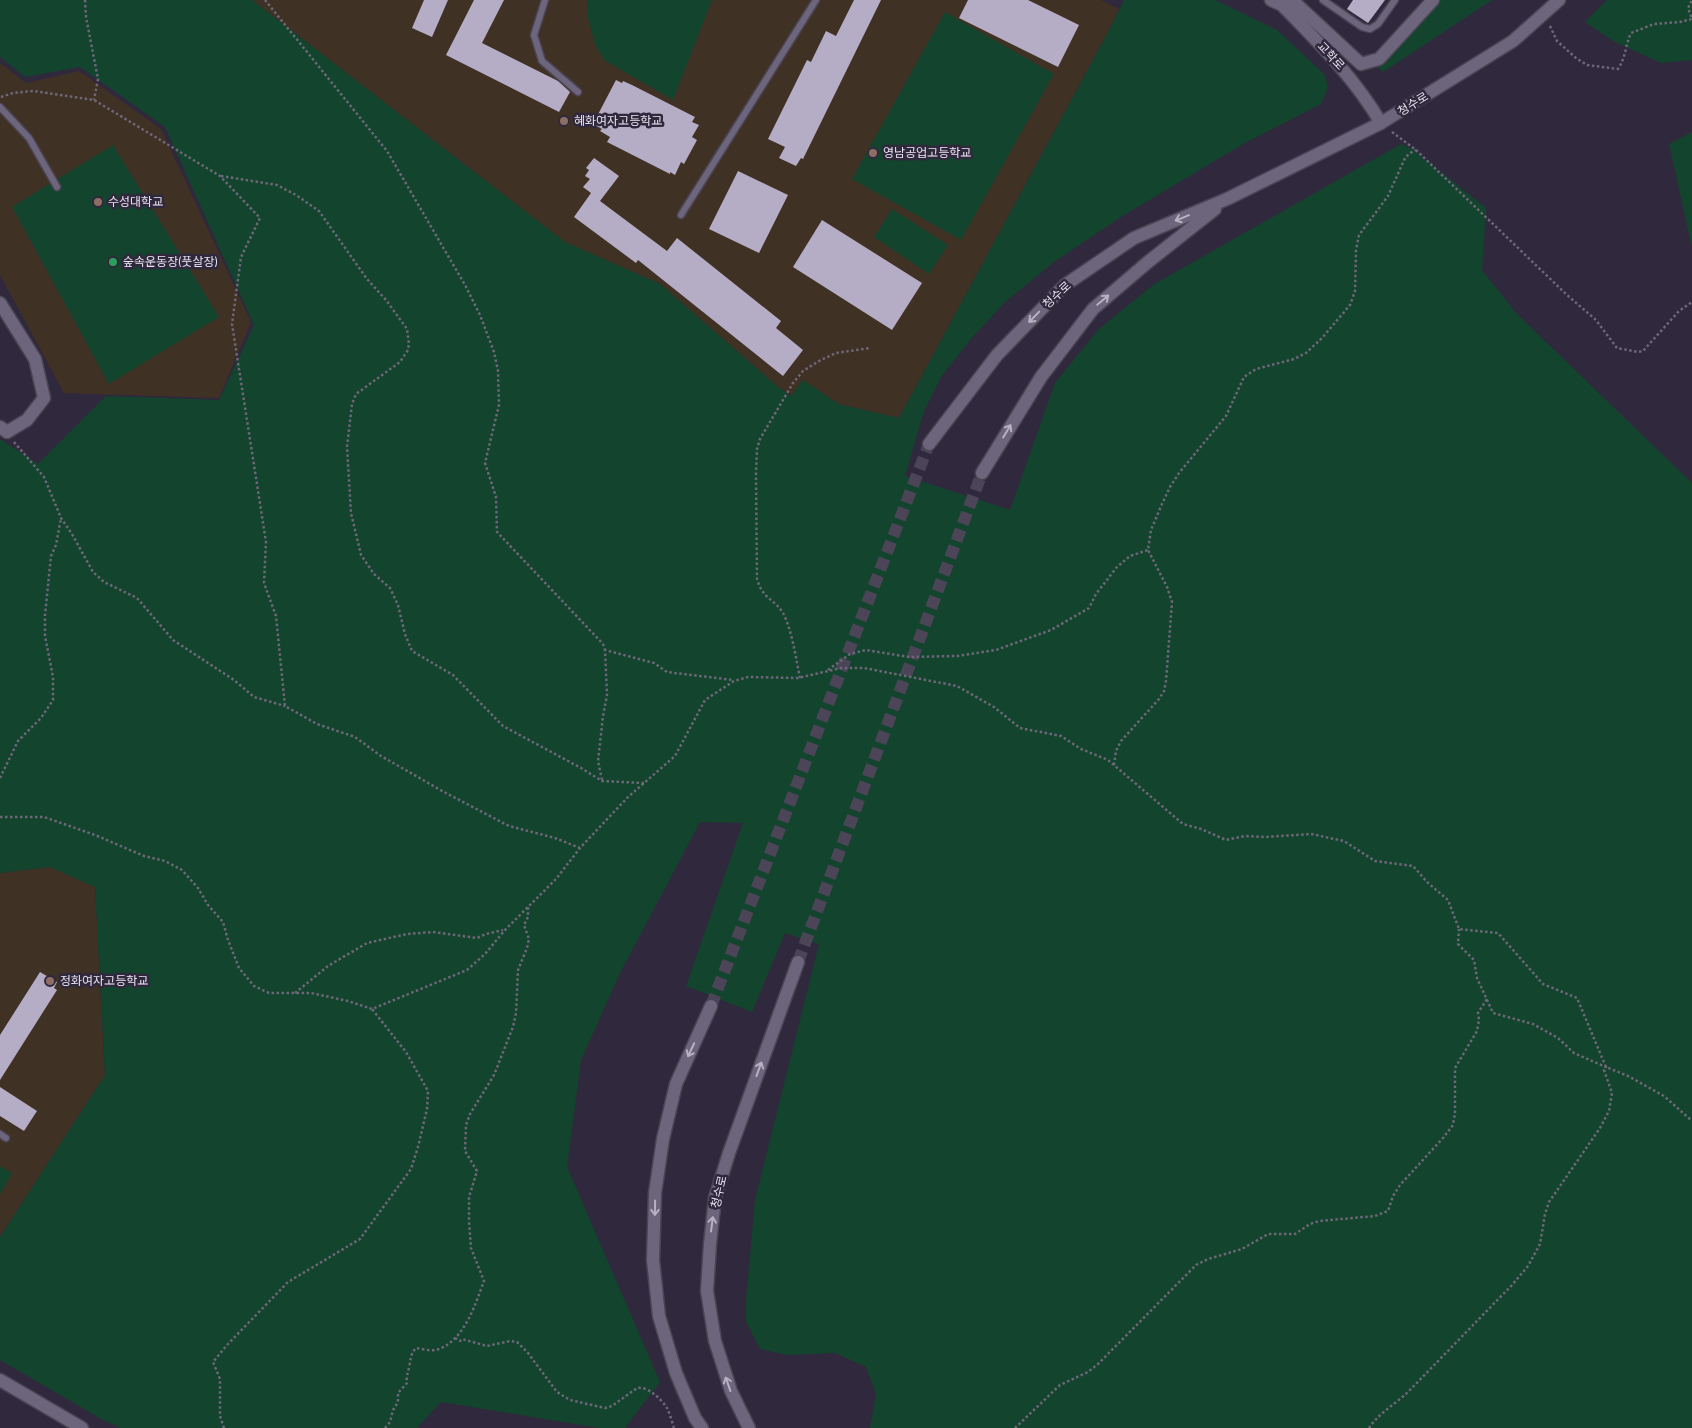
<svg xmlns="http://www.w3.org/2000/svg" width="1692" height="1428" font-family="'Titillium Web','Noto Sans KR',sans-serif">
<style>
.education{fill:#403125}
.green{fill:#13442d}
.building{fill:#b5adc6}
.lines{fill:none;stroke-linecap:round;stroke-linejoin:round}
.secondary-tunnel{stroke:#4c4558;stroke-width:12;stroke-dasharray:12 6;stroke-linecap:butt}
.service-casing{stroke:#4a4454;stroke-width:9}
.minor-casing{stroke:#4a4454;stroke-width:15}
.secondary-casing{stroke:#4a4454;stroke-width:15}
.path{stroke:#6d6778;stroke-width:2.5;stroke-dasharray:2.5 2.5;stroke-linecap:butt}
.service{stroke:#6d657c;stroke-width:6}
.minor{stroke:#6d657c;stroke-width:12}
.secondary{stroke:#6d657c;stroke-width:12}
.oneway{stroke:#b7b1c2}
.education-dot{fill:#8d6e63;stroke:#30293d;stroke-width:2}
.leisure-dot{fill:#2e9e5b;stroke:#30293d;stroke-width:2}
.labels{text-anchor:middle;stroke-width:5;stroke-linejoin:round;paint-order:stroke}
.street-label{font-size:12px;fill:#e8e4f1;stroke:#30293d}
.poi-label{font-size:12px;fill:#e8e4f1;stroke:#30293d;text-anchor:start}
</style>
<rect width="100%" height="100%" fill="#30293d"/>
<g class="education">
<path d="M 252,0 L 1101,0 L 1119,9 L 1108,32 L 899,418 L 838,404 L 803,380 L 792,396 L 777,386 L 660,284 L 565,242 Z"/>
<path d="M 0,63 L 26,83 L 79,71 L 161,129 L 251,322 L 219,398 L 64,393 L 0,275 Z"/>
<path d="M 50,867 L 95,887 L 105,1075 L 0,1237 L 0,873 Z"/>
</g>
<g class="green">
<path d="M 0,0 L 252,0 L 565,242 L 660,284 L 777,386 L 791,396 L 803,380 L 838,404 L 899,418 L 1108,32 L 1124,0 L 1215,0 L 1277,30 L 1325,75 L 1328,88 L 1321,104 L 1243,144 L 1121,217 L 1054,262 L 1005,302 L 970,340 L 941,377 L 924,411 L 905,476 L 1010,510 L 1055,383 L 1099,329 L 1153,285 L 1401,144 L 1412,149 L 1486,208 L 1482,270 L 1516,313 L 1692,483 L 1692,1428 L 870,1428 L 876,1394 L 866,1367 L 835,1353 L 788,1355 L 760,1349 L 746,1322 L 746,1300 L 755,1200 L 819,944 L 785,933 L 752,1012 L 686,986 L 743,823 L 700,822 L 621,971 L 581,1060 L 567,1167 L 660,1382 L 625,1428 L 599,1428 L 441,1402 L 417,1428 L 121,1428 L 103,1420 L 0,1360 L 0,1237 L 105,1075 L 95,887 L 50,867 L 0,873 L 0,439 L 38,464 L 106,396 L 219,400 L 254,325 L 165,127 L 80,67 L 25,77 L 0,57 Z"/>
<path d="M 587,0 L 712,0 L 673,100 L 604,60 L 595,44 L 588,18 Z"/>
<path d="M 1440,0 L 1492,0 L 1383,72 L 1377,67 Z"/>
<path d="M 1607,0 L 1692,0 L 1692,60 L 1661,63 L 1615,42 L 1585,22 Z"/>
<path d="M 945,12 L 1054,74 L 961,240 L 852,179 Z"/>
<path d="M 1692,132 L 1692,248 L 1669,144 Z"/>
<path d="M 113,145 L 219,317 L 109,384 L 12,207 Z"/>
<path d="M 892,209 L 948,245 L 929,274 L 874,237 Z"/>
<path d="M 0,1166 L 12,1173 L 0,1194 Z"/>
</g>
<g class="building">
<path d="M 424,0 L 448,0 L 432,37 L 412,28 Z"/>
<path d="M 474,0 L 504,0 L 482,43 L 558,81 L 570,92 L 559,112 L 446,55 Z"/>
<path d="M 854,0 L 881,0 L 803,159 L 801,158 L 796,166 L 779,158 L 785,147 L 768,139 L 807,60 L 811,62 L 826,31 L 836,36 Z"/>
<path d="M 968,0 L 1028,0 L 1079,25 L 1058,67 L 959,18 Z"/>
<path d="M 1353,0 L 1385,0 L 1368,23 L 1347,9 Z"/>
<path d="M 616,80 L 622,83 L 623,81 L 632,85 L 695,117 L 692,122 L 699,125 L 692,137 L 697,140 L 684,164 L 681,162 L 675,175 L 670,172 L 670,174 L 607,142 L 610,137 L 600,131 L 602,129 L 593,124 Z"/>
<path d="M 594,158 L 619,176 L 600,201 L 667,251 L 677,238 L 781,321 L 776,328 L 803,350 L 783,376 L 638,260 L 636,263 L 574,217 L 591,193 L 583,187 L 590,179 L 585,176 L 589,170 L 586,168 Z"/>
<path d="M 738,171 L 788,195 L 759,253 L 709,229 Z"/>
<path d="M 822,220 L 922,283 L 892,330 L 793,267 Z"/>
<path d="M 40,972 L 57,982 L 54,988 L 57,990 L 0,1080 L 0,1035 Z"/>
<path d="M 0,1087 L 37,1111 L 24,1131 L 0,1116 Z"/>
</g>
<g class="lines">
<g class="secondary-tunnel">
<path d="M 798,962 L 982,473"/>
<path d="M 711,1006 L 929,444"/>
</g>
<defs>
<g id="service">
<path d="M 545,0 L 534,35 L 542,61 L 578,92"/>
<path d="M 1323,0 L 1362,27 L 1370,29 L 1378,24 L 1395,0"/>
<path d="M 0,107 L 29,138 L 57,187"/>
<path d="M 681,215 L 816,0"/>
<path d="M 0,1134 L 6,1138"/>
</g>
<g id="minor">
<path d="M 1271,0 L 1282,5 C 1319,43 1354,77 1381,123"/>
<path d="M 1292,0 L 1361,64 L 1379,59 L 1433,0"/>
<path d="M 0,303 L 35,359 L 44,398 L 27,420 L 7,432 L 0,427"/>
<path d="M 0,1380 L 82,1428"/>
</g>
<g id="secondary">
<path d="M 929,444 L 997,355 L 1065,285 L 1134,238 L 1227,199 L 1381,123 L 1513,41 L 1559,0"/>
<path d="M 982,473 L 1041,377 L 1093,309 L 1148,262 L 1215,209"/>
<path d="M 702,1428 L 695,1418 L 676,1373 L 659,1316 L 653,1260 L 655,1193 L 663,1139 L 676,1084 L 711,1006"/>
<path d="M 749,1428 L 731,1391 L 715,1341 L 707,1291 L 710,1244 L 715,1198 L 729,1153 L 798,962"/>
</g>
</defs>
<use href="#service" class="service-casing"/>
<use href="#minor" class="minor-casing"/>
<use href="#secondary" class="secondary-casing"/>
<g class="path">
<path d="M 85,0 L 86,17 L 98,79 L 94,100"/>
<path d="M 265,0 L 387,151 L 465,285 L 480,315 L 494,352 L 498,371 L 499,405 L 485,463 L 496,497 L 497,532 L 603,644 L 605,650"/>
<path d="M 1550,26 L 1557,41 L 1576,58 L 1587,65 L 1618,69 C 1626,57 1625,46 1631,33 L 1654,24 L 1680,22 L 1692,19 L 1688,8 L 1692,0"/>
<path d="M 1,97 L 13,93 L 34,91 L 94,100 L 220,176 L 260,218 L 241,257 L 232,324 L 266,542 L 264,583 L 276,616 L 285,706 L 317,724 L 355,737 L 381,756 L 444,792 L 509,826 L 555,838 L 580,848"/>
<path d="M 1392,132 L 1416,150 L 1567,295 L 1596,320 L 1617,348 L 1638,352 L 1643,351 L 1679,311 L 1692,302"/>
<path d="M 221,176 L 277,185 L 296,195 L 319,211 L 367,279 L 386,300 L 407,329 L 409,344 L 408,350 L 400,362 L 356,394 L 352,404 L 347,447 L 351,513 L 361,555 L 374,574 L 390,588 L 398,605 L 405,634 L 412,651 L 453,675 L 503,726 L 581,768 L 602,781 L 644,783"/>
<path d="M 14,442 L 44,477 L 61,518 L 72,534 L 93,572 L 104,582 L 137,598 L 173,640 L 234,680 L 254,697 L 285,706"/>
<path d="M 828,670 L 850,654 L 866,650 L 909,657 L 957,656 L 996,650 L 1051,630 L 1089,608 L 1096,594 L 1117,567 L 1130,556 L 1148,550"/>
<path d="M 800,678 C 796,659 792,630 783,613 C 774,598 763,600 757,579 L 756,472 L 757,449 L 760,439 L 793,383 L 803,371 L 819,361 L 836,353 L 870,348"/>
<path d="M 1114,765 L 1116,751 L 1121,741 L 1159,699 L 1164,691 L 1166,681 L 1172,602 L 1167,587 L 1148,550 L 1151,530 L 1162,504 L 1170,487 L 1179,473 L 1226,416 L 1244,377 L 1256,369 L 1294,359 L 1306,353 L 1322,338 L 1350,305 L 1355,291 L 1356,250 L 1359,235 L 1388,196 L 1405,158 L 1410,153 L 1416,150"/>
<path d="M 0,778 L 18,741 L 41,718 L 53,700 L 53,677 L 45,636 L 45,615 L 51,556 L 56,545 L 61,518"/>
<path d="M 602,780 L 598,761 L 603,716 L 607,695 L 605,650 L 654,663 L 667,672 L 733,680"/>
<path d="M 0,817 L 44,817 L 95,835 L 144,856 L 165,861 L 182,870 L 198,888 L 208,905 L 223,922 L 228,940 L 239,968 L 254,986 L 269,993 L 311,993 L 348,1001 L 372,1009 L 467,970 L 485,954 L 505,930 L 556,879 L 580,848 L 627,798 L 675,756 L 705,700 L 734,681 L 748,677 L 798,678 L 841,668 L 864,668 L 957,686 L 994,707 L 1020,728 L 1061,736 L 1081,749 L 1108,760 L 1183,824 L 1201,829 L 1226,840 L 1245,836 L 1265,837 L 1311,834 L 1344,841 L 1375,861 L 1413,866 L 1427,882 L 1448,900 L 1459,929 L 1498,933 L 1543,984 L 1577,998 L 1606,1067 L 1628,1076 L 1664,1096 L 1692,1121"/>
<path d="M 295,993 L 328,966 L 367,943 L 407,934 L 433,932 L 477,938 L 486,934 L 503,930"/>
<path d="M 455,1338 L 460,1341 L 462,1339 L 487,1346 L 510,1341 L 517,1342 L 528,1353 L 557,1392 L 570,1400 L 605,1408 L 612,1406 L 637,1388 C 648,1386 661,1399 667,1408 C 670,1414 672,1422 674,1428"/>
<path d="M 224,1428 L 220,1416 L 220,1379 L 213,1362 L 227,1345 L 288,1282 L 360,1239 L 411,1169 L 418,1147 L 427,1109 L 428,1091 L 406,1052 L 372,1009"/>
<path d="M 385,1428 L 390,1422 L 393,1410 L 398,1402 L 398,1393 L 407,1383 C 406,1374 408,1375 409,1367 C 411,1360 410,1354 416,1348 C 422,1349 430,1351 436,1350 C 464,1342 475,1305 484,1281 L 471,1248 L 469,1221 L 469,1197 L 477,1171 L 465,1151 L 466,1125 L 470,1114 L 494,1075 L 513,1027 L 516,1013 L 518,970 L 527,948 L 529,939 L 524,925 L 528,917 L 528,907"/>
<path d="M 1015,1428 L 1060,1385 L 1088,1372 L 1098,1364 L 1196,1265 L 1208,1259 L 1242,1249 L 1268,1234 L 1295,1234 L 1310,1224 L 1319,1221 L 1375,1216 L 1388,1211 L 1393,1196 L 1400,1185 L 1443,1138 L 1453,1125 L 1455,1113 L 1455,1068 L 1477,1031 L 1479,1020 L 1478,1013 L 1487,999"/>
<path d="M 1369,1428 C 1377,1415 1395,1404 1407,1393 L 1512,1285 L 1528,1266 L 1540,1244 L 1545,1214 L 1549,1202 L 1600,1128 L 1609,1111 L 1612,1093 L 1604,1070 L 1606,1067 L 1574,1053 L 1558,1038 L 1533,1024 L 1493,1013 L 1477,978 L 1474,960 L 1458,944 L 1459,929"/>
</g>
<use href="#service" class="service"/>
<use href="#minor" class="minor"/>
<use href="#secondary" class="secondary"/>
</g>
<defs><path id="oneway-shaft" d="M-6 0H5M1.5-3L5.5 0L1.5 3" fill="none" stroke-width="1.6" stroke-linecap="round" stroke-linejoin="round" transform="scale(1.25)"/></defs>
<g class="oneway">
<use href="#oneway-shaft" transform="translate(1182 218) rotate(158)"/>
<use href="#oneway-shaft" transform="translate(1103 300) rotate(-40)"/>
<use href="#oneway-shaft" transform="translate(1034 317) rotate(134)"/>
<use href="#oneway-shaft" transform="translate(1007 431) rotate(-59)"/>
<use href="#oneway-shaft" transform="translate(691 1050) rotate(115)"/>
<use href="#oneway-shaft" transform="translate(759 1069) rotate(-70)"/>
<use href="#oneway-shaft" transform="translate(655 1208) rotate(91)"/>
<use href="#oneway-shaft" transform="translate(712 1224) rotate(-83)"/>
<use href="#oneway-shaft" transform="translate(728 1384) rotate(-109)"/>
</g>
<g class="education-dot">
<circle cx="564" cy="121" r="5"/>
<circle cx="873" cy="153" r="5"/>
<circle cx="98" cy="202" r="5"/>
<circle cx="50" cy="981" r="5"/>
</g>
<circle class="leisure-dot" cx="113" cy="262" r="5"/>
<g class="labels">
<g class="street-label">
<text transform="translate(1331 56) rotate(47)" y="4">교학로</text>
<text transform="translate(1413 104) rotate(-32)" y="4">청수로</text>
<text transform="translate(1057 295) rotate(-43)" y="4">청수로</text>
<text transform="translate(719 1192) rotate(-77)" y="4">청수로</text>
</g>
<g class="poi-label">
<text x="574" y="125">혜화여자고등학교</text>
<text x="883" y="157">영남공업고등학교</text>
<text x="108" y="206">수성대학교</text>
<text x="123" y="266">숲속운동장(풋살장)</text>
<text x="60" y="985">정화여자고등학교</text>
</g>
</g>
</svg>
